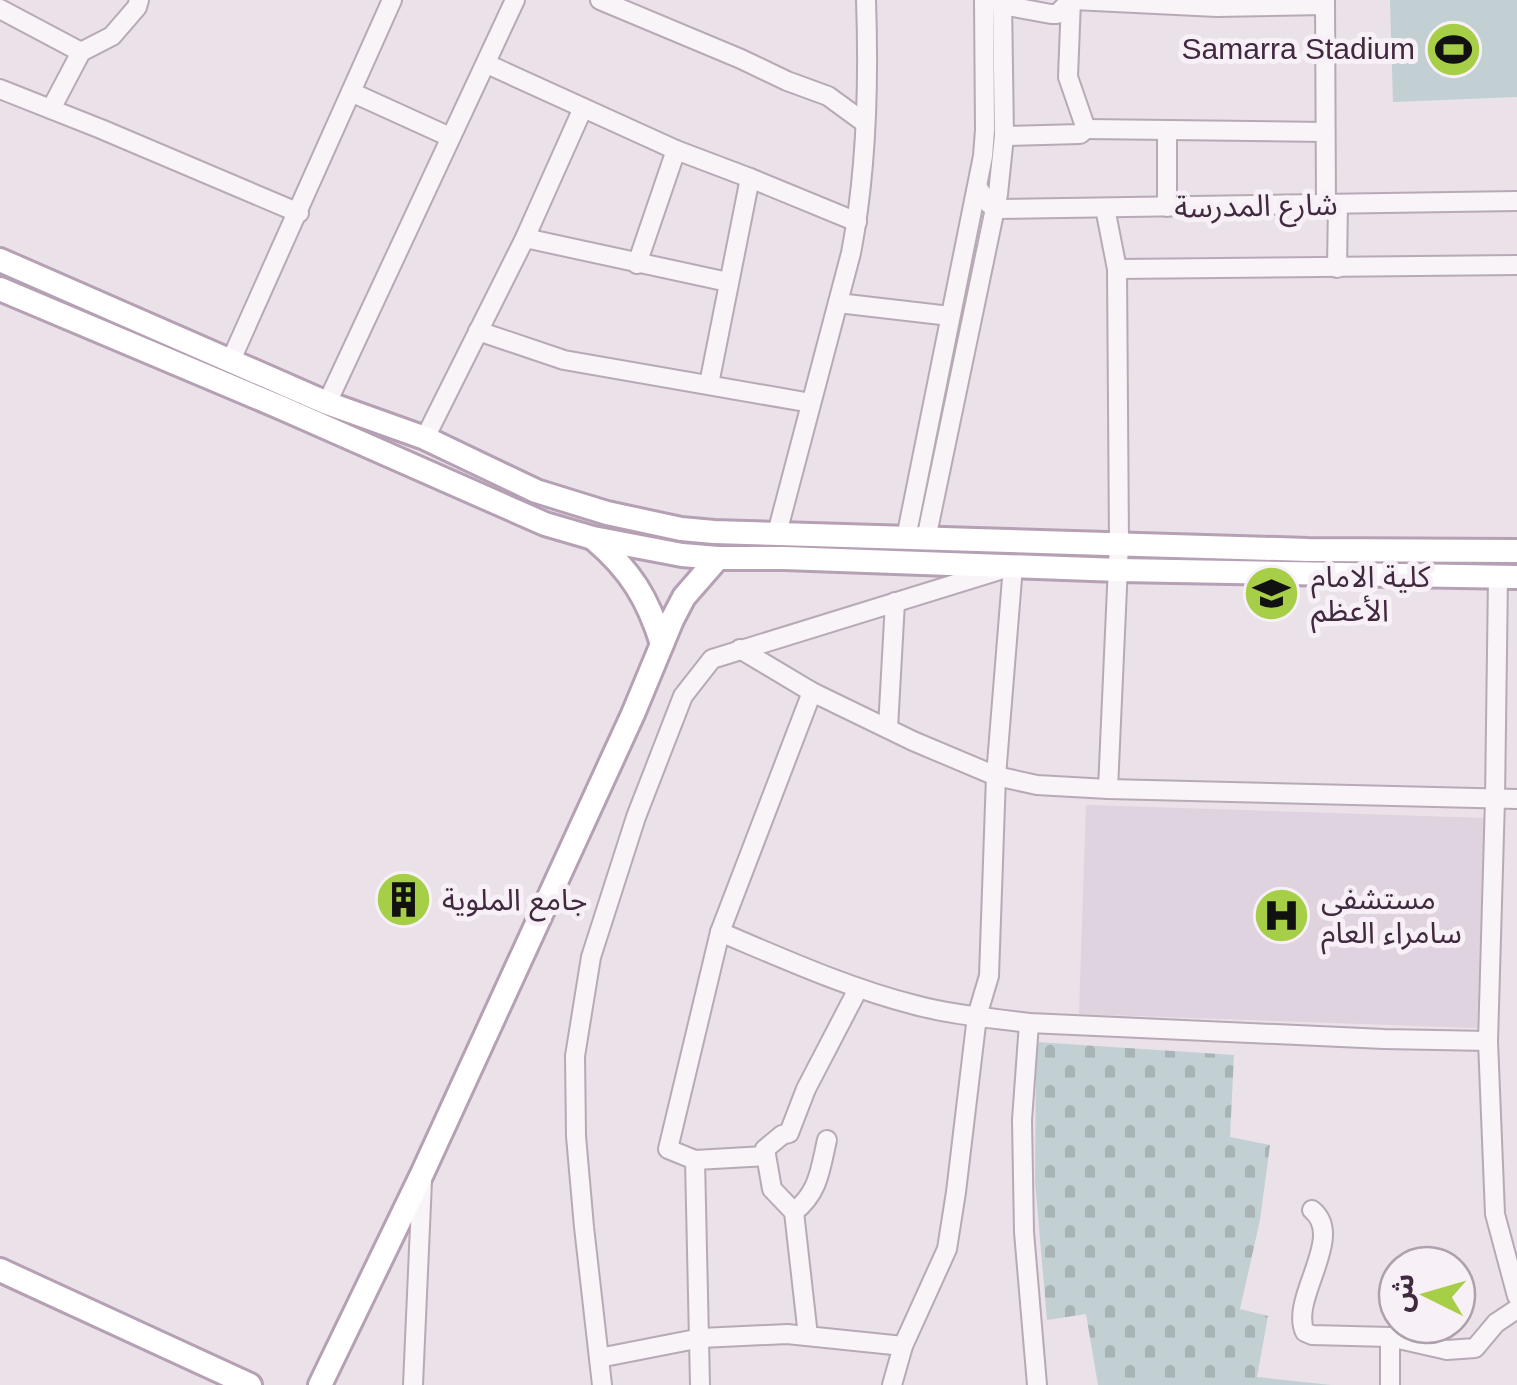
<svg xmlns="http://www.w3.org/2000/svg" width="1517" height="1385" font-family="Arial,'Noto Sans Arabic',sans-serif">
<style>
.built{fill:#ded3de}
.grass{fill:#c2d0d3}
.cemetery{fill:url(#cemetery-stones)}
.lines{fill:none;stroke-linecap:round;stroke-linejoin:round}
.minor-casing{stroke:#b7aab6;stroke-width:22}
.major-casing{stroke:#b5a0b4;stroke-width:28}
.minor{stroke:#f8f4f7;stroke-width:18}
.major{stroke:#fff;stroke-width:22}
.labels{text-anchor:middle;stroke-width:10;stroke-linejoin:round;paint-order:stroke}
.poi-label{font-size:30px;fill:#41293f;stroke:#f7f0f7;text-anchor:start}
.street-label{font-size:30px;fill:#41293f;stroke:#f7f0f7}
</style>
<defs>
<pattern id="cemetery-stones" width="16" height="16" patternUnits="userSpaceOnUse" patternTransform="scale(2.5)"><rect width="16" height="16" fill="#c2d0d3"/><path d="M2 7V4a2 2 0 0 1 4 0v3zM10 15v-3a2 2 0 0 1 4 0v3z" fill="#a8b3b6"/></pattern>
</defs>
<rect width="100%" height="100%" fill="#eae1e9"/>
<path class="built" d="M 1086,805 L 1484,818 L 1477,1028 L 1079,1014 Z"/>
<path class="grass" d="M 1390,0 L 1517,0 L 1517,97 L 1393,102 Z"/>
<path class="cemetery" d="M 1036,1042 L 1234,1055 L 1230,1137 L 1270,1145 L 1260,1220 L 1240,1309 L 1268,1316 L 1257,1377 L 1331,1385 L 1098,1385 L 1086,1314 L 1047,1320 L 1035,1181 Z"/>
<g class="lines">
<defs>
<g id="minor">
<path d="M 600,0 L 741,59 L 787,81 L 828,96 L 865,123"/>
<path d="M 1074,0 L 1217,7 L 1325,5"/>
<path d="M 1325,0 L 1326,205"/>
<path d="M 1002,5 L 1051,14 L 1057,14 L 1071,0"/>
<path d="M 0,9 L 81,52"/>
<path d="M 487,64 L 676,150 L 750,178 L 857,222"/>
<path d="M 0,89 L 101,129 L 299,213"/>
<path d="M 351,92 L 450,137"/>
<path d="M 51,109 L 81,52 L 112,36 L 137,7 L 139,0"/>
<path d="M 1086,129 L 1325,132"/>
<path d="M 1167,130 L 1167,207"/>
<path d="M 1004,136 L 1080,134 L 1086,129 L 1068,77 L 1071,0"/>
<path d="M 978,188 L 988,203 L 995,209 L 1517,201"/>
<path d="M 1105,208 L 1117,269 L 1119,543 L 1108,789"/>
<path d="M 525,238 L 728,282"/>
<path d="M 637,264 L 676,150"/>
<path d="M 1337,268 L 1338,204"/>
<path d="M 1117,269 L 1517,265"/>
<path d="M 838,303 L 950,316"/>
<path d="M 478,331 L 564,360 L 811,403"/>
<path d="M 231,360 L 392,0"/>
<path d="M 709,384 L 750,178"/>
<path d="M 327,403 L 515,0"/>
<path d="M 425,438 L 525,238 L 583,108"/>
<path d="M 777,533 L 851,253 C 867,170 869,84 866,0"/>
<path d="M 906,538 L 983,156 L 985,130 L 984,0"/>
<path d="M 926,539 L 998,194 L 1004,136 L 1002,0"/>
<path d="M 1498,577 L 1495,799 L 1488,1041 L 1495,1214 L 1517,1296"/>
<path d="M 812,692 L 913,741 L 996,776 L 1037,785 L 1108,789 L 1517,799"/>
<path d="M 888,728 L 895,602"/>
<path d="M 720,932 C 784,959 848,988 915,1005 C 952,1015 991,1018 1029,1023 L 1384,1039 L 1488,1041"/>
<path d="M 1029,1023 L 1022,1120 L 1024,1232 L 1037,1385"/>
<path d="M 695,1160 L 766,1156"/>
<path d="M 1312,1210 C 1346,1237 1289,1299 1305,1332 L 1312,1335 L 1390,1337 L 1447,1350 L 1475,1348 L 1496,1323 L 1517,1309"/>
<path d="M 794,1212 C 819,1192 820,1170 827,1140"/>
<path d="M 808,1336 L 794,1212 L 772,1189 L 765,1149 L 782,1135 L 789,1133 L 806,1089 L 858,989"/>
<path d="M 1390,1337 L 1390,1385"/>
<path d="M 599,1358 L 701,1338 L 787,1334 L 903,1346"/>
<path d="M 413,1385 L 422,1181"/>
<path d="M 602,1385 L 584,1227 L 576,1136 L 575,1056 L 591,957 L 636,817 L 683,696 L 712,659 L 1013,566 L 996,776 L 989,976 L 977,1016 L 956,1192 L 947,1249 L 903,1346 L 892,1385"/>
<path d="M 700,1385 L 695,1160 L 668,1149 L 720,932 L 812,692 L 740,649"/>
</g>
<g id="major">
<path d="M 0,260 L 327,403 L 425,438 L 536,491 L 607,513 L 681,529 L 714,532 L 1308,550 L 1517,551"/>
<path d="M 0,289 L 282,408 L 545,524 L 593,538 L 682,555 L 718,558 L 784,558 L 1119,570 L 1517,577"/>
<path d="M 595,540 C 631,571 648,599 662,644"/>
<path d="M 0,1270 L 250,1385"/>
<path d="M 320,1385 L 422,1174 L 633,714 L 672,620 L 684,597 L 718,558"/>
</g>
</defs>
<use href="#minor" class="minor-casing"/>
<use href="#major" class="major-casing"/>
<use href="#minor" class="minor"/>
<use href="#major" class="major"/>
</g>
<defs>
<symbol id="stadium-disc" viewBox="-11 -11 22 22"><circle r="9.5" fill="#a7ce47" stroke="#f7f0f7"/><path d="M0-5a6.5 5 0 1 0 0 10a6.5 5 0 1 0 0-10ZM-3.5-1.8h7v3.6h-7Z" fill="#111"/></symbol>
<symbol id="university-disc" viewBox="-11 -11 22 22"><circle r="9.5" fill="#a7ce47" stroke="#f7f0f7"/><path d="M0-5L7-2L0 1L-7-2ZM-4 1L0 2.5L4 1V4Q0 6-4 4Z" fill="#111"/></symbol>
<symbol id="building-disc" viewBox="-11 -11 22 22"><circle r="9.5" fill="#a7ce47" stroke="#f7f0f7"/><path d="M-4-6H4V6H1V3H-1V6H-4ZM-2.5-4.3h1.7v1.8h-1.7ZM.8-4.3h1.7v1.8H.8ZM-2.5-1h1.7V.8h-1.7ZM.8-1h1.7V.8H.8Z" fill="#111"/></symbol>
<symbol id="hospital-disc" viewBox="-11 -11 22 22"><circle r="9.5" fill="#a7ce47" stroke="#f7f0f7"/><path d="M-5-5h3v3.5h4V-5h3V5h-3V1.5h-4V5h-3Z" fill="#111"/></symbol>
</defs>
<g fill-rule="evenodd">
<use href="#stadium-disc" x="1422" y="18" width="63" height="63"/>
<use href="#university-disc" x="1240" y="562" width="63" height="63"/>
<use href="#building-disc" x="372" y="868" width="63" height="63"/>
<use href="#hospital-disc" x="1250" y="884" width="63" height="63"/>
</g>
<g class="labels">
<g class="poi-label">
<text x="1415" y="59" text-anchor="end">Samarra Stadium</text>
<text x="1311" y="587">كلية الامام<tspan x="1311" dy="34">الأعظم</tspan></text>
<text x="1321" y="909">مستشفى<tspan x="1321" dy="34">سامراء العام</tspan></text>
<text x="442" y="910">جامع الملوية</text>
</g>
<g class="street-label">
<text transform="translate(1256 206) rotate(-1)" y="10">شارع المدرسة</text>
</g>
</g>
<g transform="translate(1427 1295) rotate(275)"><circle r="48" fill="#f7f0f7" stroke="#aea0ad" stroke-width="2.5"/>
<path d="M0-8L18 38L0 25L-18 38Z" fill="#a7ce47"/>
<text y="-15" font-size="28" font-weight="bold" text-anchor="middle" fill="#41293f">ش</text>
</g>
</svg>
